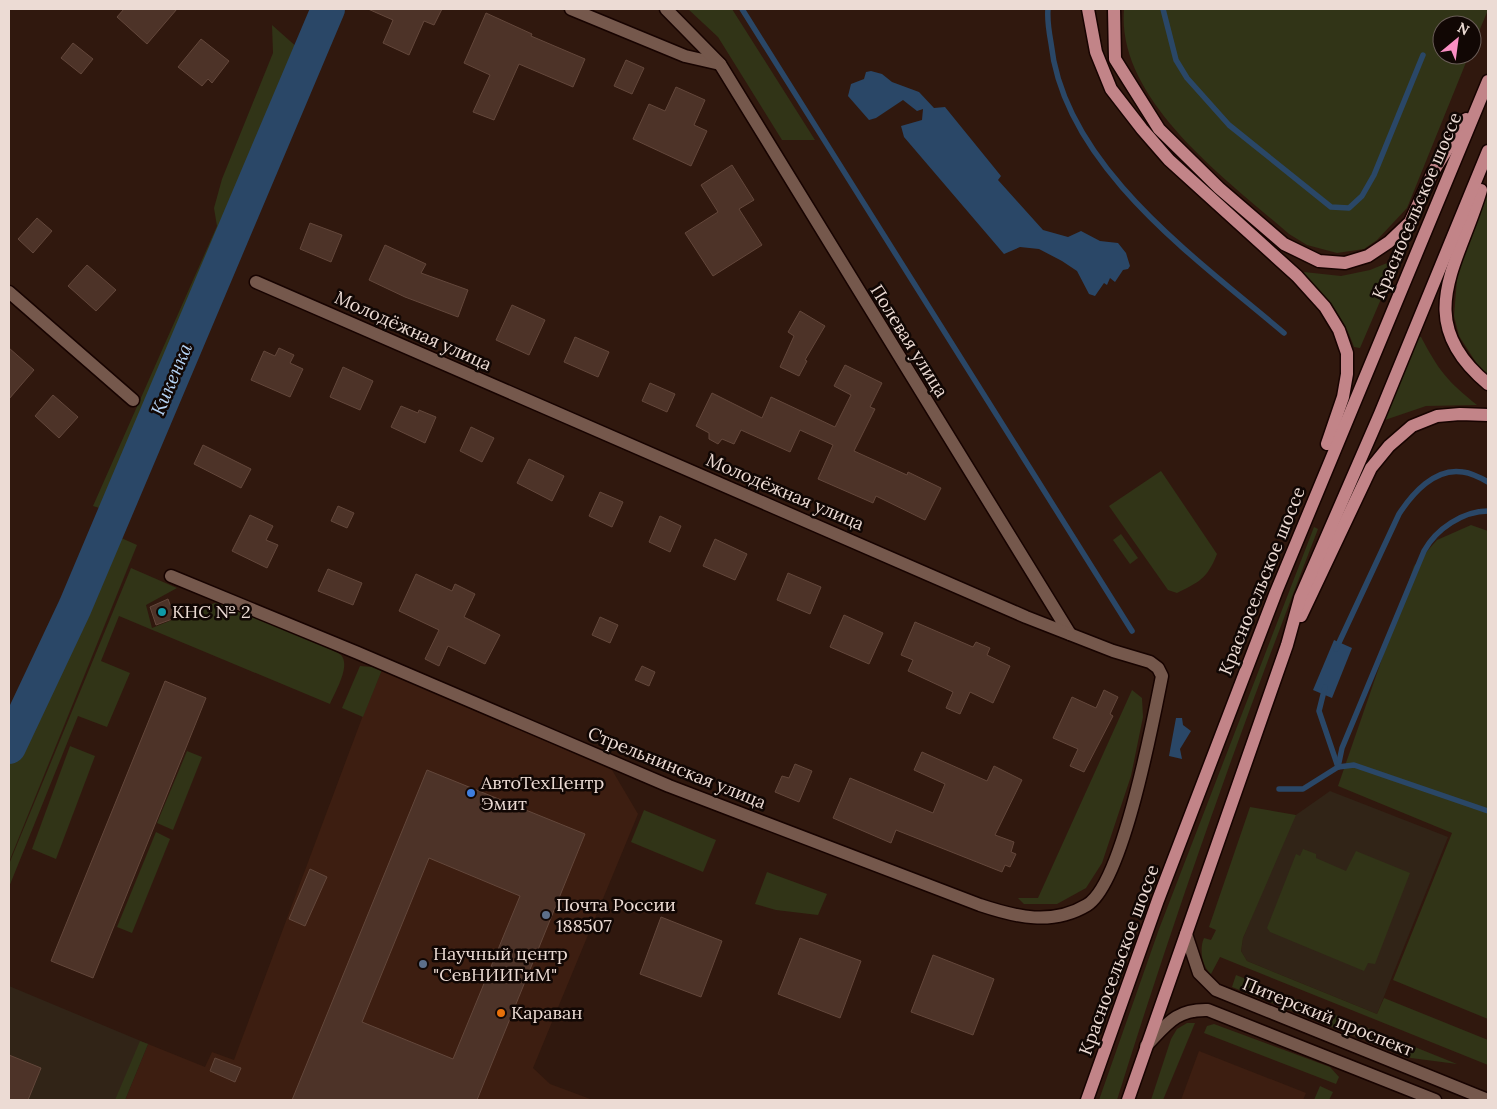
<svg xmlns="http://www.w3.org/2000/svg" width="1497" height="1109" font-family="Lora,serif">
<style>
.built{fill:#3d1e11}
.industrial{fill:#312417}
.green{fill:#313417}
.water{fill:#2a4767}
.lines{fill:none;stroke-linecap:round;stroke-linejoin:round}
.stream{stroke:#2a4767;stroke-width:5.5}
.river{stroke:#2a4767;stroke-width:34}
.building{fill:#4d3328;stroke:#63473b;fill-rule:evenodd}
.minor-casing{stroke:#170300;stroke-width:15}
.major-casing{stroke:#170300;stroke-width:15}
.minor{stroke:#75584c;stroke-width:12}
.major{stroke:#c28488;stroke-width:12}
.culture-dot{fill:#0f9aa8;stroke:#110704;stroke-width:2}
.shop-dot{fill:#3f7fe0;stroke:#110704;stroke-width:2}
.service-dot{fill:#5c6f8a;stroke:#110704;stroke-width:2}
.food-dot{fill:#e8710a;stroke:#110704;stroke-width:2}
.labels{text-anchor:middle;stroke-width:5;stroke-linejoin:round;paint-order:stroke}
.street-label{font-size:18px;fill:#ecdbd4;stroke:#110704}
.poi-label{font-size:18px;fill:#ecdbd4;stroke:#110704;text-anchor:start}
.water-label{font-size:19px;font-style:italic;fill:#b6d4f6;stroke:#110704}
</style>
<rect width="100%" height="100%" fill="#30180e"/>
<g class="built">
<path d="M 382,670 L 612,770 L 638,814 L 533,1068 L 550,1084 L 593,1100 L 125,1100 L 148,1044 L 205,1067 L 212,1052 L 234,1060 L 362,718 Z"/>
<path d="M 1199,1051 L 1306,1093 L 1303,1100 L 1181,1100 Z"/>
</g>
<g class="industrial">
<path d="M 1330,791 L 1448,837 L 1377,1014 L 1247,961 L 1241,951 L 1243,938 L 1293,817 Z"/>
<path d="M 9,986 L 148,1044 L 125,1100 L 9,1100 Z"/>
</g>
<g class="green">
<path d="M 322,9 L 332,9 L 142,456 L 113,522 L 109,522 L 100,528 L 109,511 L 93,506 L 217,226 L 214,208 L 222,179 L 273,53 L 272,25 L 299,49 L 252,172 Z"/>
<path d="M 688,9 L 732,9 L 815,140 L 782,140 L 718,37 Z"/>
<path d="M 1124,9 L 1488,9 L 1488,10 L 1472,48 L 1472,25 L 1442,25 L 1442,55 L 1469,55 L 1407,208 L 1377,240 L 1364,249 L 1337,253 L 1307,245 L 1289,234 C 1227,180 1116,100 1124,9 Z"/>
<path d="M 1488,191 L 1488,375 L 1479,367 L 1459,336 L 1454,316 L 1458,267 Z"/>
<path d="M 1392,261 L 1396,264 L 1360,348 L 1354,347 C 1344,317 1327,298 1305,276 L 1304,272 L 1341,276 L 1370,270 Z"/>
<path d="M 1416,337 L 1421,337 C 1439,371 1447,381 1477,405 L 1426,406 L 1382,421 Z"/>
<path d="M 1161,471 L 1217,554 C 1207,579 1199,582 1177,593 L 1168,590 L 1109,506 Z"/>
<path d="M 1471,525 L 1488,531 L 1488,1019 L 1393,980 L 1452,833 L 1338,786 L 1414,566 L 1437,540 Z"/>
<path d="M 1314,527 L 1318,529 C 1245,717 1177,907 1117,1100 L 1099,1100 L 1159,929 Z"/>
<path d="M 110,533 L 137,545 L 9,862 L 9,758 Z"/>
<path d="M 1121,534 L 1138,558 L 1130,564 L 1113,540 Z"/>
<path d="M 131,568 L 177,588 L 146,605 L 152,628 L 217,602 L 327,647 C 331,649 337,652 341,655 C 351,666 335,692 330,704 L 119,616 L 101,661 L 130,673 L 107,727 L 78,716 L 9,887 L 9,864 Z"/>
<path d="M 360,666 L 373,667 L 382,670 L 363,717 L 342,708 Z"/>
<path d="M 1132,690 L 1142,698 L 1143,717 L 1131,776 L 1102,863 L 1086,888 L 1057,904 L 1024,904 L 1018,898 L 1038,898 Z"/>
<path d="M 70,746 L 95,756 L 56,859 L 32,849 Z"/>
<path d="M 187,751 L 202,757 L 173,830 L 157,823 Z"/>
<path d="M 1250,807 L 1296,815 L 1243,938 L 1241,951 L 1247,961 L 1377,1014 L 1384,998 L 1488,1040 L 1488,1065 L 1220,957 L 1211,974 C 1202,967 1199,949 1204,938 L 1211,940 L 1216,930 L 1209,927 Z"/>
<path d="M 644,810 L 716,840 L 703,872 L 631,842 Z"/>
<path d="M 156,832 L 170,839 L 132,933 L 117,927 Z"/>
<path d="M 1303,849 L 1316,854 L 1316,858 L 1346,871 L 1356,851 L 1410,873 L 1375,964 L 1368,963 L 1364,971 L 1270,932 L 1267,928 L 1296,854 L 1300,856 Z"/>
<path d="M 767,872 L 827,894 L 818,915 L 776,910 L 755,904 Z"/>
<path d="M 1236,975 L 1457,1064 L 1411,1058 L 1232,987 Z"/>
<path d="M 1187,1023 L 1195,1023 L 1163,1100 L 1151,1100 L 1171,1039 L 1177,1029 Z"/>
<path d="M 1214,1024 L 1330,1067 L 1339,1077 L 1336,1084 L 1204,1033 L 1207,1026 Z"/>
<path d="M 140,1041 L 148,1044 L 125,1100 L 115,1100 Z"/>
<path d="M 1320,1086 L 1333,1092 L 1329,1100 L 1314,1100 Z"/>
</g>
<g class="water">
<path d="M 871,71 L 882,74 L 892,82 L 919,92 L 934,108 L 945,107 L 1001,176 L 998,180 L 1043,230 L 1068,237 L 1081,231 L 1100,241 L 1118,243 L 1126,253 L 1130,266 L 1128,269 L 1123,270 L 1115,282 L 1110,278 L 1107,285 L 1104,283 L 1095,296 L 1089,294 L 1077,271 L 1062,261 L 1039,249 L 1020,247 L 1004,254 L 904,137 L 901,126 L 922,120 L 923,109 L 917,111 L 903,100 L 876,118 L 869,120 L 848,96 L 851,84 L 864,79 L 866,72 Z"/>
<path d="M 1334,640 L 1352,648 L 1332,698 L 1313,690 Z"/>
<path d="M 1176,718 L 1182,718 L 1183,725 L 1191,731 L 1180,749 L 1182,759 L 1169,756 Z"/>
</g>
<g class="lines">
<g class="stream">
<path d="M 742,9 L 1132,631"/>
<path d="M 1048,9 C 1047,20 1049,32 1051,43 C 1064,166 1196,258 1284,333"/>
<path d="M 1163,9 L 1176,60 L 1187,78 L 1229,125 L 1331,207 L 1349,208 L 1362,196 L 1374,175 L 1423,55"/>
<path d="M 1336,649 L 1399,514 C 1412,494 1435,467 1463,472 C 1471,473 1481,478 1488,482"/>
<path d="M 1325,687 L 1319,711 L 1338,767"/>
<path d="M 1338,767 L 1342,748 L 1424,551 C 1436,529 1463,511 1488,511"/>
<path d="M 1279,789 L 1303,789 L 1338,767 L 1354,765 L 1488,811"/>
</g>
<path class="river" d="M 9,747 L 75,607 L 328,9"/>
</g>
<g class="building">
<path d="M 124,9 L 177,9 L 147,44 L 117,17 Z"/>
<path d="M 368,9 L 442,9 L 434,25 L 424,21 L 409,55 L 383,43 L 393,20 Z"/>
<path d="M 486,13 L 532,34 L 531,36 L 585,59 L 573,87 L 519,64 L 494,120 L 473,112 L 490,75 L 464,63 Z"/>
<path d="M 201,39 L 229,61 L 212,83 L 208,79 L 202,86 L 178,67 Z"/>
<path d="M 73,43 L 93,59 L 81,74 L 61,58 Z"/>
<path d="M 626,60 L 644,68 L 632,94 L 614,86 Z"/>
<path d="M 676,87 L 705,100 L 694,125 L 707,131 L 691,166 L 633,139 L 649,104 L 665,111 Z"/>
<path d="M 732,165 L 754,200 L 739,209 L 762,245 L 713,276 L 685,233 L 718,212 L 701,185 Z"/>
<path d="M 37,218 L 52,231 L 33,253 L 18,239 Z"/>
<path d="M 310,223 L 342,235 L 331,262 L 300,249 Z"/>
<path d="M 385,245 L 426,264 L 421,273 L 468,290 L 458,317 L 405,297 L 369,280 Z"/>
<path d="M 87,265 L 116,290 L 96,311 L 68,286 Z"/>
<path d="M 512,305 L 545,320 L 529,355 L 496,340 Z"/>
<path d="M 800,311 L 825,326 L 805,360 L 807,361 L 799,376 L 780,367 L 794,336 L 788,332 Z"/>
<path d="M 575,337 L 609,352 L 598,377 L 564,362 Z"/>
<path d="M 9,348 L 34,370 L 9,399 Z"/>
<path d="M 279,348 L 294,355 L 290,363 L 303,369 L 290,397 L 251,380 L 264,351 L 275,356 Z"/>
<path d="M 845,365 L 882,383 L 870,407 L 875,409 L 854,451 L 907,475 L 908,472 L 941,488 L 925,520 L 876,496 L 873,503 L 818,479 L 833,445 L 800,430 L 790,452 L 741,430 L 734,444 L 722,439 L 718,444 L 709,439 L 709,433 L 696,426 L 712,393 L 762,418 L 771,397 L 835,427 L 851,395 L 834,386 Z"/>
<path d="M 343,367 L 373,381 L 360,410 L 330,397 Z"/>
<path d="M 650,383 L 675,394 L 667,412 L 642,401 Z"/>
<path d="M 53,395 L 78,417 L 59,438 L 35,416 Z"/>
<path d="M 401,406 L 418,413 L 419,410 L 436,417 L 425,443 L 391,427 Z"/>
<path d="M 471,427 L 494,438 L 482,462 L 460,451 Z"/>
<path d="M 203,445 L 251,469 L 241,488 L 194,464 Z"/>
<path d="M 529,459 L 564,476 L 552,501 L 517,483 Z"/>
<path d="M 600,492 L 623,502 L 612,527 L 589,516 Z"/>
<path d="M 338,506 L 354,513 L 347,528 L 331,521 Z"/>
<path d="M 250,515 L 273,526 L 266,540 L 278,545 L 267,568 L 232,551 Z"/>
<path d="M 660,516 L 681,526 L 670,552 L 649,542 Z"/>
<path d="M 715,539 L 747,554 L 735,580 L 703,566 Z"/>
<path d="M 328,569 L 362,583 L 353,605 L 318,591 Z"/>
<path d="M 788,573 L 821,587 L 810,614 L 777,600 Z"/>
<path d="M 416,574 L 452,591 L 455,584 L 475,594 L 464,617 L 500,635 L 485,664 L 448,646 L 439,666 L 425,659 L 439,630 L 399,611 Z"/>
<path d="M 168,599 L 175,618 L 156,625 L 150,607 Z"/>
<path d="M 844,615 L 883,633 L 869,664 L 830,647 Z"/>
<path d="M 600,617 L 618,625 L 610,643 L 592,635 Z"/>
<path d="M 915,622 L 973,647 L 976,642 L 990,648 L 987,655 L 1010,666 L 993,703 L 970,692 L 960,714 L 946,708 L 953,692 L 908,671 L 913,660 L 901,655 Z"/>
<path d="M 642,666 L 655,672 L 649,686 L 635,680 Z"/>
<path d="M 165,681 L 206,698 L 93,978 L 51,961 Z"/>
<path d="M 1104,690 L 1118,697 L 1110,714 L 1113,716 L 1084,772 L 1070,766 L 1078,749 L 1053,738 L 1072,697 L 1096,708 Z"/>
<path d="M 922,752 L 987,781 L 994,766 L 1022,780 L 995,835 L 1014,842 L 1011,852 L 1016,854 L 1010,867 L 1005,865 L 1002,872 L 896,830 L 891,843 L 833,818 L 850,778 L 933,813 L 945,784 L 914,770 Z"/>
<path d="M 795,764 L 812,771 L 799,802 L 775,792 L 782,776 L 789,778 Z"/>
<path d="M 427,770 L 585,834 L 477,1100 L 292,1100 ZM 429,858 L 520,896 L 453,1059 L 362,1022 Z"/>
<path d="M 310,869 L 327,877 L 305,926 L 289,919 Z"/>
<path d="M 661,917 L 722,941 L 701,997 L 640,974 Z"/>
<path d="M 800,938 L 861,961 L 840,1018 L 778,994 Z"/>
<path d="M 933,955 L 994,979 L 973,1035 L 911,1012 Z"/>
<path d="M 9,1055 L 41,1068 L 28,1100 L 9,1100 Z"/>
<path d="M 215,1058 L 241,1068 L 235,1082 L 210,1071 Z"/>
</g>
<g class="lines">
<defs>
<g id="minor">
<path d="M 571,9 L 685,56 L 720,64"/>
<path d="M 666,9 L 720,64 L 1070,634"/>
<path d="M 9,292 L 133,400"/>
<path d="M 171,576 L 358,653 L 669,786 L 980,905 C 1016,917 1052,926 1087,905 C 1123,883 1153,721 1162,676 L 1158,668 L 1150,662 L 1113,651 L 1026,617 L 256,282"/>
<path d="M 1186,934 L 1199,973 L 1216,990 L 1488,1100"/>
<path d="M 1146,1046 C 1167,1024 1176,1009 1208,1010 L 1435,1100"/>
</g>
<g id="major">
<path d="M 1088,9 L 1096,52 L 1111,89 L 1142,129 L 1169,160 L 1297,276 L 1325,307 L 1339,330 L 1347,353 L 1347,374 L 1343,397 L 1327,444"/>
<path d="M 1114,9 L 1115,59 L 1159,129 L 1219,188 L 1284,244 L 1319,261 L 1345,263 L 1368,256 L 1389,242 L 1410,222 L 1433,172 L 1466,119"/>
<path d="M 1481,190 C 1459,265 1410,320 1488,384"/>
<path d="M 1301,616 L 1371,468 L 1389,446 L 1412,426 L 1437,416 L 1460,414 L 1488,415"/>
<path d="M 1087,1100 L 1158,900 L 1276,592 L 1488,81"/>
<path d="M 1128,1100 L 1287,645 L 1300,598 L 1380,414 L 1488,151"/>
</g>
</defs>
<use href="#minor" class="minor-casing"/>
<use href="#major" class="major-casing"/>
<use href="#minor" class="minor"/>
<use href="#major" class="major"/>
</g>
<circle class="culture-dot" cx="162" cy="612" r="5"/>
<circle class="shop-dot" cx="471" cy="793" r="5"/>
<g class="service-dot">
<circle cx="546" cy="915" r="5"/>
<circle cx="423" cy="964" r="5"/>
</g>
<circle class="food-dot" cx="501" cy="1013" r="5"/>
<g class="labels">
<g class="street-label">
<text transform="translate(1417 206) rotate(-67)" y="6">Красносельское шоссе</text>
<text transform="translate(413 331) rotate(24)" y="6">Молодёжная улица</text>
<text transform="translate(909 341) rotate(58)" y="6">Полевая улица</text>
<text transform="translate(785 492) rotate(23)" y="6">Молодёжная улица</text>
<text transform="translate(1262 581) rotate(-68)" y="6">Красносельское шоссе</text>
<text transform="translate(677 768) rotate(22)" y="6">Стрельнинская улица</text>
<text transform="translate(1119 960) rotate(-70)" y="6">Красносельское шоссе</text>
<text transform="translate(1328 1017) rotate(22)" y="6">Питерский проспект</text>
</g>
<g class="poi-label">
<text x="172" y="618">КНС № 2</text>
<text x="481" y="789">АвтоТехЦентр<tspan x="481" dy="21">Эмит</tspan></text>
<text x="556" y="911">Почта России<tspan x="556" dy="21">188507</tspan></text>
<text x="433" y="960">Научный центр<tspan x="433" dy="21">"СевНИИГиМ"</tspan></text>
<text x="511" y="1019">Караван</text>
</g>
<g class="water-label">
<text transform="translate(171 379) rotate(-67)" y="7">Кикенка</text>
</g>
</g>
<rect width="1497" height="1109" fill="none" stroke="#ecdbd4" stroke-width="20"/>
<g transform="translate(1457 40) rotate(29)"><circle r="24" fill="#110704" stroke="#695c57"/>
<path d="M0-4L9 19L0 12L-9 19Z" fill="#fb8fc4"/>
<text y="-8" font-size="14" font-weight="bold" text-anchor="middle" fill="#ecdbd4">N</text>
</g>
</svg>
